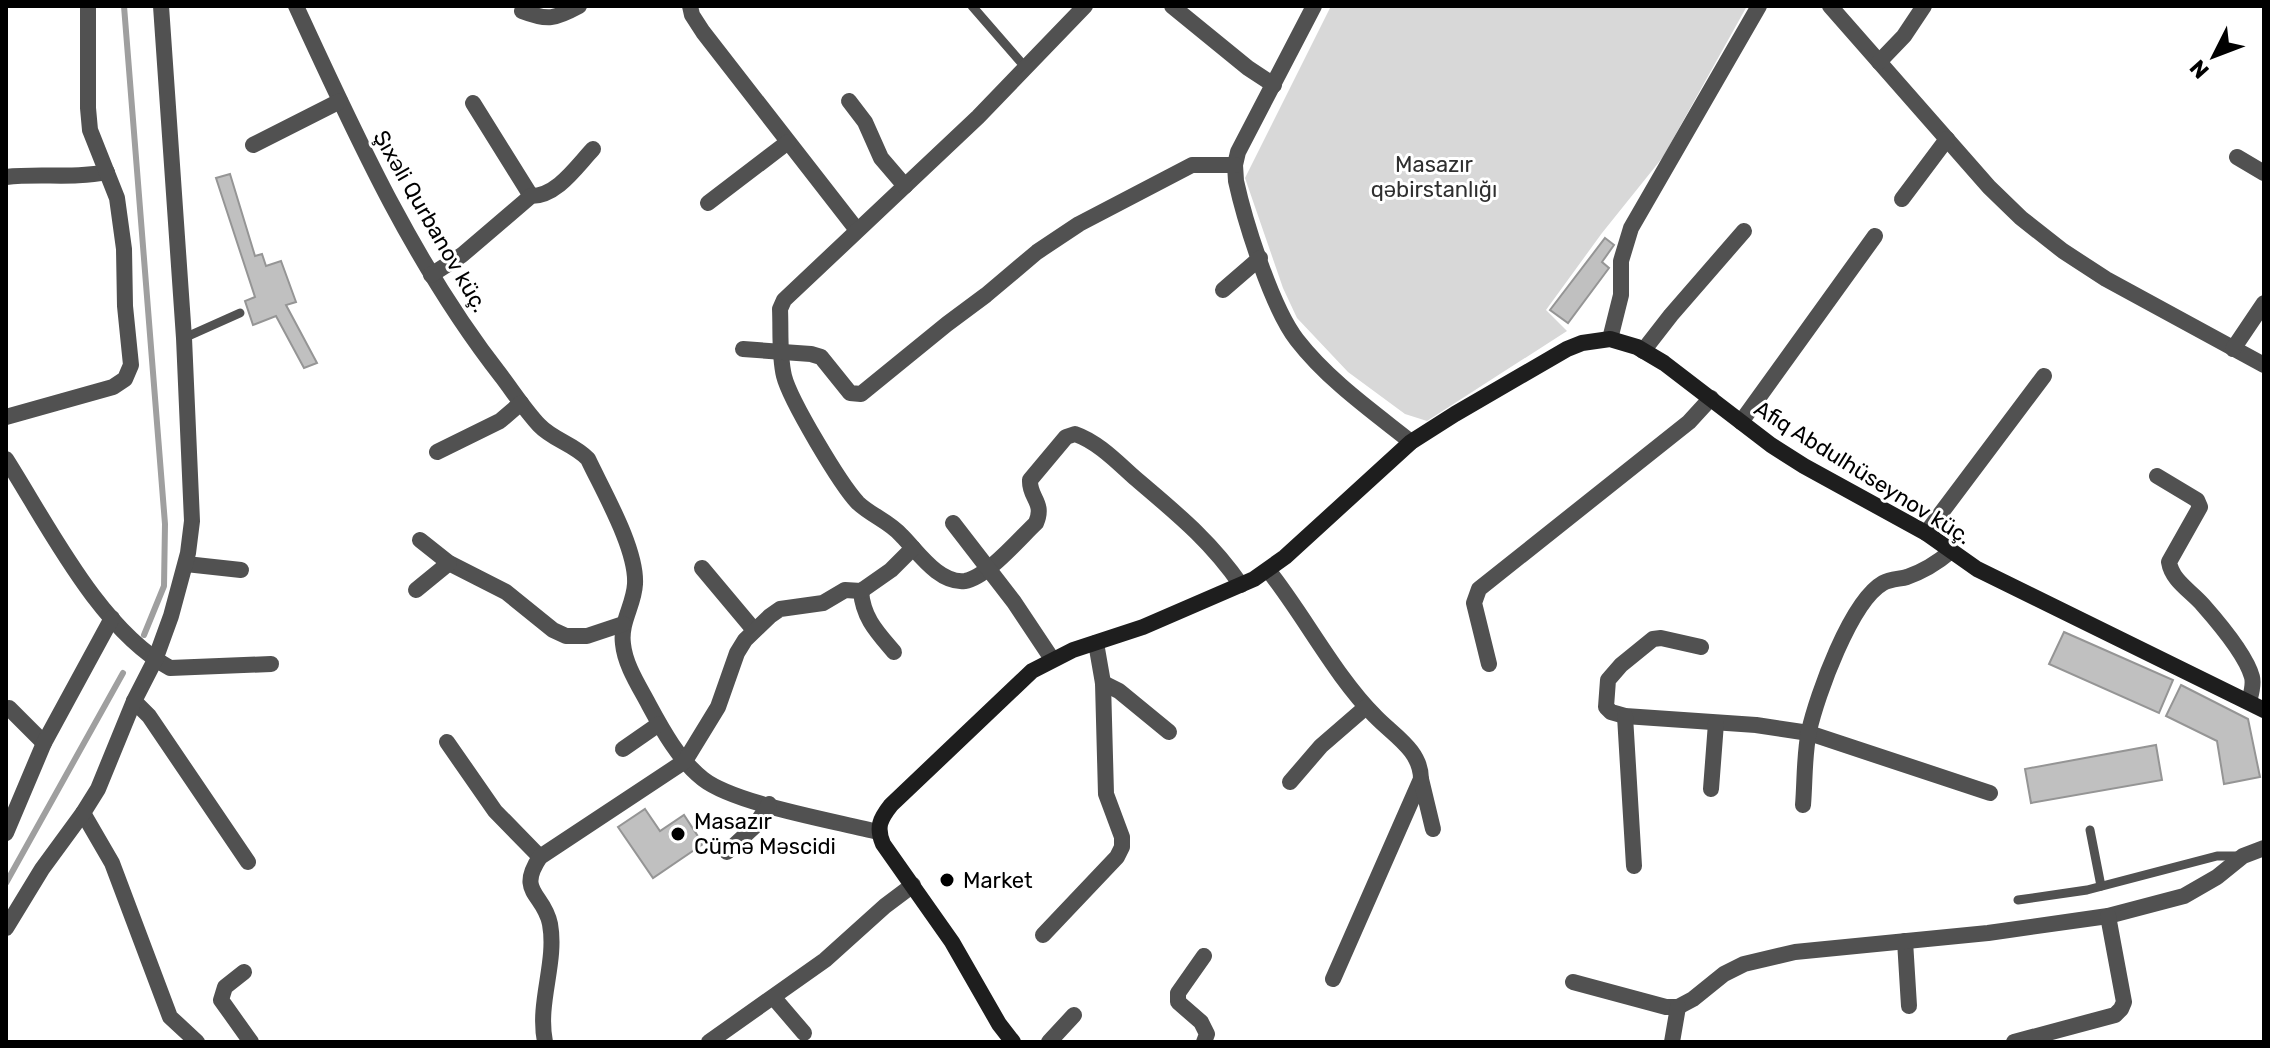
<svg xmlns="http://www.w3.org/2000/svg" width="2270" height="1048" font-family="Rubik,sans-serif">
<style>
.green{fill:#d8d8d8}
.lines{fill:none;stroke-linecap:round;stroke-linejoin:round}
.stream{stroke:#9f9f9f;stroke-width:6}
.building{fill:#c0c0c0;stroke:#959595;stroke-width:2}
.lane{stroke:#515151;stroke-width:9}
.street{stroke:#515151;stroke-width:16}
.secondary{stroke:#1e1e1e;stroke-width:16}
.poi-dot{fill:#000;stroke:#fff;stroke-width:3}
.labels{text-anchor:middle;stroke-width:6;stroke-linejoin:round;paint-order:stroke}
.park-label{font-size:22px;fill:#2f2f2f;stroke:#fff}
.street-label{font-size:22px;fill:#000;stroke:#fff}
.poi-label{font-size:22px;fill:#000;stroke:#fff;text-anchor:start}
</style>
<rect width="100%" height="100%" fill="#fff"/>
<path class="green" d="M 1331,6 L 1747,6 L 1663,157 L 1602,233 L 1546,310 L 1567,331 L 1427,421 L 1405,414 L 1348,372 L 1297,318 L 1283,288 L 1245,178 Z"/>
<g class="lines">
<g class="stream">
<path d="M 124,6 L 165,524 L 164,586 L 144,635"/>
<path d="M 6,883 L 123,673"/>
</g>
</g>
<g class="building">
<path d="M 230,174 L 255,256 L 262,254 L 266,266 L 281,261 L 296,302 L 286,305 L 317,363 L 304,368 L 276,316 L 253,325 L 245,301 L 255,297 L 216,178 Z"/>
<path d="M 1605,238 L 1614,245 L 1602,262 L 1609,268 L 1568,323 L 1550,310 Z"/>
<path d="M 2064,632 L 2173,680 L 2159,713 L 2049,664 Z"/>
<path d="M 2181,685 L 2248,719 L 2260,777 L 2224,784 L 2217,741 L 2166,716 Z"/>
<path d="M 2156,745 L 2162,780 L 2031,803 L 2025,769 Z"/>
<path d="M 645,809 L 660,831 L 684,815 L 703,844 L 653,878 L 618,827 Z"/>
</g>
<g class="lines">
<g class="lane">
<path d="M 972,6 L 1026,68"/>
<path d="M 184,338 L 240,313"/>
<path d="M 2090,830 L 2101,886"/>
<path d="M 2018,900 L 2087,890 L 2217,856 L 2239,856"/>
</g>
<g class="street">
<path d="M 296,6 C 355,134 414,265 502,377 C 514,393 525,410 539,425 C 553,440 574,444 588,459 C 603,491 637,549 635,584 C 634,605 620,622 623,644 C 625,665 639,686 649,705 C 663,731 679,760 703,779 C 735,804 835,821 878,832"/>
<path d="M 690,6 L 692,15 L 703,32 L 857,230"/>
<path d="M 1085,6 L 978,117 L 784,300 L 780,309 C 781,331 779,355 784,376 C 790,400 840,484 858,503 C 872,516 890,522 902,536 C 918,552 939,584 965,581 C 986,578 1020,538 1036,523 C 1045,502 1029,498 1030,480 L 1066,437 L 1075,434 C 1098,442 1117,462 1135,478 C 1176,513 1210,540 1241,585"/>
<path d="M 1172,6 L 1248,68 L 1274,85"/>
<path d="M 1314,6 L 1238,152 L 1235,165 L 1236,181 C 1245,222 1272,308 1297,340 C 1328,380 1372,411 1411,442"/>
<path d="M 1830,6 L 1989,187 L 2021,218 L 2063,251 L 2106,279 L 2264,365"/>
<path d="M 522,11 C 548,21 555,19 579,6"/>
<path d="M 1879,62 L 1904,36 L 1924,6"/>
<path d="M 849,101 L 865,122 L 881,158 L 905,186"/>
<path d="M 473,103 L 531,196"/>
<path d="M 253,145 L 340,101"/>
<path d="M 2237,157 L 2264,173"/>
<path d="M 6,177 C 40,173 73,179 107,172"/>
<path d="M 1902,199 L 1947,139"/>
<path d="M 708,203 L 788,142"/>
<path d="M 431,275 L 462,255 L 531,196 C 557,196 576,167 593,149"/>
<path d="M 1223,290 L 1260,258"/>
<path d="M 1610,339 L 1621,295 L 1621,261 L 1631,228 L 1759,6"/>
<path d="M 743,349 L 811,354 L 821,357 L 850,393 L 861,394 L 947,324 L 986,295 L 1037,252 L 1079,224 L 1192,165 L 1235,165"/>
<path d="M 2233,349 L 2264,303"/>
<path d="M 1643,351 L 1671,315 L 1744,231"/>
<path d="M 6,417 L 113,387 L 125,379 L 131,365 L 125,306 L 124,249 L 117,198 L 90,130 L 88,108 L 88,6"/>
<path d="M 1741,422 L 1875,236"/>
<path d="M 437,452 L 500,421 L 521,403"/>
<path d="M 6,459 C 48,525 99,629 170,668 L 271,664"/>
<path d="M 2157,476 L 2197,500 L 2200,507 L 2169,562 C 2172,581 2191,591 2203,605 C 2218,622 2246,655 2252,677 C 2254,685 2251,694 2249,702"/>
<path d="M 953,523 L 1014,602 L 1052,659"/>
<path d="M 1926,533 L 2044,376"/>
<path d="M 420,540 L 449,563 L 506,592 L 553,630 L 566,636 L 587,636 L 623,624"/>
<path d="M 186,564 L 241,570"/>
<path d="M 702,568 L 754,630"/>
<path d="M 1268,570 C 1304,615 1335,676 1375,716 C 1393,735 1421,750 1421,779 L 1333,979"/>
<path d="M 416,590 L 449,563"/>
<path d="M 861,591 C 863,618 877,632 894,652"/>
<path d="M 1701,647 L 1661,638 L 1653,639 L 1621,665 L 1608,680 L 1606,707 L 1611,712 L 1625,716 L 1756,725 L 1809,733 L 1990,793"/>
<path d="M 1489,664 L 1474,603 L 1479,589 L 1689,422 L 1711,398"/>
<path d="M 1103,683 L 1119,691 L 1169,732"/>
<path d="M 134,701 L 149,716 L 248,862"/>
<path d="M 9,708 L 44,743"/>
<path d="M 1625,716 L 1634,866"/>
<path d="M 447,742 L 495,811 L 540,857"/>
<path d="M 623,749 L 659,724"/>
<path d="M 1421,779 L 1433,829"/>
<path d="M 1290,782 L 1321,746 L 1366,707"/>
<path d="M 1711,789 L 1716,723"/>
<path d="M 1803,805 C 1805,781 1804,755 1809,731 C 1817,695 1851,601 1883,583 C 1890,579 1900,579 1907,577 C 1924,571 1937,563 1950,552"/>
<path d="M 83,813 L 112,863 L 170,1017 L 197,1042"/>
<path d="M 6,833 L 44,743 L 112,618"/>
<path d="M 727,852 L 754,827 L 769,804"/>
<path d="M 6,928 L 42,869 L 83,813 L 98,789 L 134,701 L 155,660 L 171,616 L 188,553 L 192,521 L 184,338 L 161,6"/>
<path d="M 1043,935 L 1117,857 L 1122,847 L 1122,837 L 1106,794 L 1103,683 L 1096,643"/>
<path d="M 1905,941 L 1909,1006"/>
<path d="M 244,972 L 225,987 L 221,1000 L 251,1042"/>
<path d="M 1573,982 L 1666,1007 L 1678,1007 L 1693,999 L 1724,974 L 1744,964 L 1795,952 L 1988,933 L 2108,916 L 2184,896 L 2217,877 L 2243,856 L 2264,848"/>
<path d="M 774,998 L 804,1033"/>
<path d="M 545,1042 C 537,1002 557,963 550,924 C 544,893 516,893 540,857 L 685,761 L 718,707 L 737,653 L 745,640 L 770,616 L 780,609 L 823,603 L 845,590 L 861,591 L 891,570 L 913,548"/>
<path d="M 709,1042 L 825,960 L 885,906 L 913,885"/>
<path d="M 1049,1042 L 1074,1015"/>
<path d="M 1204,1042 L 1207,1034 L 1201,1022 L 1178,1002 L 1178,993 L 1204,956"/>
<path d="M 1672,1042 L 1678,1007"/>
<path d="M 2014,1042 L 2115,1015 L 2121,1009 L 2124,1002 L 2108,916"/>
</g>
<path class="secondary" d="M 1013,1042 L 999,1024 L 952,942 L 883,844 C 876,827 880,819 891,805 L 1032,671 L 1073,650 L 1143,627 L 1254,579 L 1285,557 L 1411,442 L 1455,414 L 1567,349 L 1582,343 L 1610,339 L 1637,347 L 1664,363 L 1771,445 L 1804,466 L 1926,533 L 1977,569 L 2264,710"/>
</g>
<g class="poi-dot">
<circle cx="678" cy="834" r="8"/>
<circle cx="947" cy="880" r="8"/>
</g>
<g class="labels">
<g class="park-label">
<text x="1434" y="172">Masazır<tspan x="1434" dy="25">qəbirstanlığı</tspan></text>
</g>
<g class="street-label">
<text transform="translate(431 221) rotate(60)" y="8">Şıxəli Qurbanov küç.</text>
<text transform="translate(1863 472) rotate(32)" y="8">Afiq Abdulhüseynov küç.</text>
</g>
<g class="poi-label">
<text x="694" y="829">Masazır<tspan x="694" dy="25">Cümə Məscidi</tspan></text>
<text x="963" y="888">Market</text>
</g>
</g>
<rect width="2270" height="1048" fill="none" stroke="#000000" stroke-width="16"/>
<g transform="translate(2214 56) rotate(228)" stroke="#ffffff" stroke-width="6" paint-order="stroke">
<path d="M0-6L14 30L0 20L-14 30Z" fill="#000000"/>
<text y="-12" font-size="22" font-weight="bold" text-anchor="middle" fill="#000000">N</text>
</g>
</svg>
